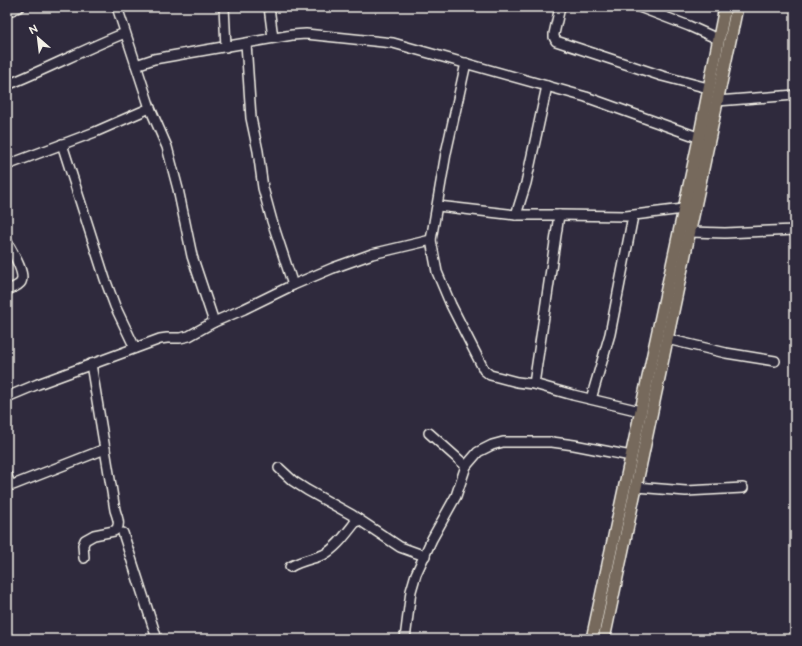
<svg xmlns="http://www.w3.org/2000/svg" width="802" height="646" font-family="'Balsamiq Sans',sans-serif">
<style>
.lines{fill:none;stroke-linecap:round;stroke-linejoin:round}
.minor-casing{stroke:#f4f1e8;stroke-width:12}
.major-casing{stroke:#f4f1e8;stroke-width:14}
.minor{stroke:#2f2a3d;stroke-width:9}
.major{stroke:#76695c;stroke-width:11}
</style>
<rect width="100%" height="100%" fill="#2f2a3d"/>
<filter id="ink" filterUnits="userSpaceOnUse"><feTurbulence type="fractalNoise" baseFrequency=".025" numOctaves="2"/><feDisplacementMap in="SourceGraphic" scale="8" xChannelSelector="R" yChannelSelector="G"/><feConvolveMatrix kernelMatrix="1 2 1 2 8 2 1 2 1" color-interpolation-filters="sRGB"/></filter>
<g filter="url(#ink)">
<g class="lines">
<defs>
<g id="minor">
<path d="M 117,7 L 136,65"/>
<path d="M 224,7 L 226,47"/>
<path d="M 269,7 L 273,38"/>
<path d="M 560,7 L 554,34 L 554,37 L 556,41 L 662,76 L 708,88"/>
<path d="M 639,7 L 689,26 L 718,39"/>
<path d="M 7,12 L 19,7"/>
<path d="M 246,43 L 251,118 L 258,151 L 263,188 L 272,221 L 293,285"/>
<path d="M 466,63 L 446,153 L 431,240 L 437,272 L 451,305 L 484,370 L 490,375 L 517,382 L 534,384 L 573,395 L 640,411"/>
<path d="M 7,85 C 47,69 85,49 125,33"/>
<path d="M 717,101 L 795,95"/>
<path d="M 150,108 L 167,147 L 178,189 L 192,256 L 214,322"/>
<path d="M 62,144 L 105,279 L 115,306 L 135,348"/>
<path d="M 7,165 L 95,132 L 150,108 L 136,65 L 154,59 L 292,35 L 306,34 L 393,43 L 586,97 L 706,140"/>
<path d="M 438,206 L 516,215 L 559,215 L 626,216 L 683,209"/>
<path d="M 516,215 L 526,183 L 547,86"/>
<path d="M 690,232 L 725,233 L 795,230"/>
<path d="M 7,242 C 11,250 26,273 21,282 C 19,286 12,288 7,290"/>
<path d="M 667,339 L 726,353 L 775,361"/>
<path d="M 534,384 L 559,215"/>
<path d="M 7,397 L 38,384 L 160,339 L 167,338 L 180,338 L 189,336 L 214,322 L 244,309 L 293,285 L 333,268 L 372,254 L 431,240"/>
<path d="M 591,399 L 610,334 L 633,216"/>
<path d="M 429,433 L 466,466"/>
<path d="M 279,468 L 293,481 L 307,490 L 352,515 L 400,547 L 425,556"/>
<path d="M 7,476 L 10,484 L 13,485 L 105,449"/>
<path d="M 636,487 L 686,491 L 743,488"/>
<path d="M 123,533 L 157,639"/>
<path d="M 84,558 L 83,545 L 85,540 L 94,535 L 114,531 C 122,526 117,517 115,510 L 91,364"/>
<path d="M 290,567 C 300,561 312,559 323,555 C 337,548 348,531 358,519"/>
<path d="M 405,639 L 411,591 L 416,574 L 432,539 L 456,496 L 466,466 L 478,452 L 492,445 L 503,442 L 552,442 L 574,445 L 631,456"/>
</g>
<g id="major">
<path d="M 592,639 L 699,139 L 725,7"/>
<path d="M 604,639 L 737,7"/>
</g>
</defs>
<use href="#minor" class="minor-casing"/>
<use href="#major" class="major-casing"/>
<use href="#minor" class="minor"/>
<use href="#major" class="major"/>
</g>
</g>
<rect width="802" height="646" fill="none" stroke="#2f2a3d" stroke-width="24"/>
<rect x="12" y="12" width="778" height="622" fill="none" stroke="#f4f1e8" stroke-width="1.5" filter="url(#ink)"/>
<g transform="translate(38 38) rotate(332)" stroke="#2f2a3d" stroke-width="3" paint-order="stroke">
<path d="M0-3L7 15L0 10L-7 15Z" fill="#f4f1e8"/>
<text y="-6" font-size="11" font-weight="bold" text-anchor="middle" fill="#f4f1e8">N</text>
</g>
</svg>
